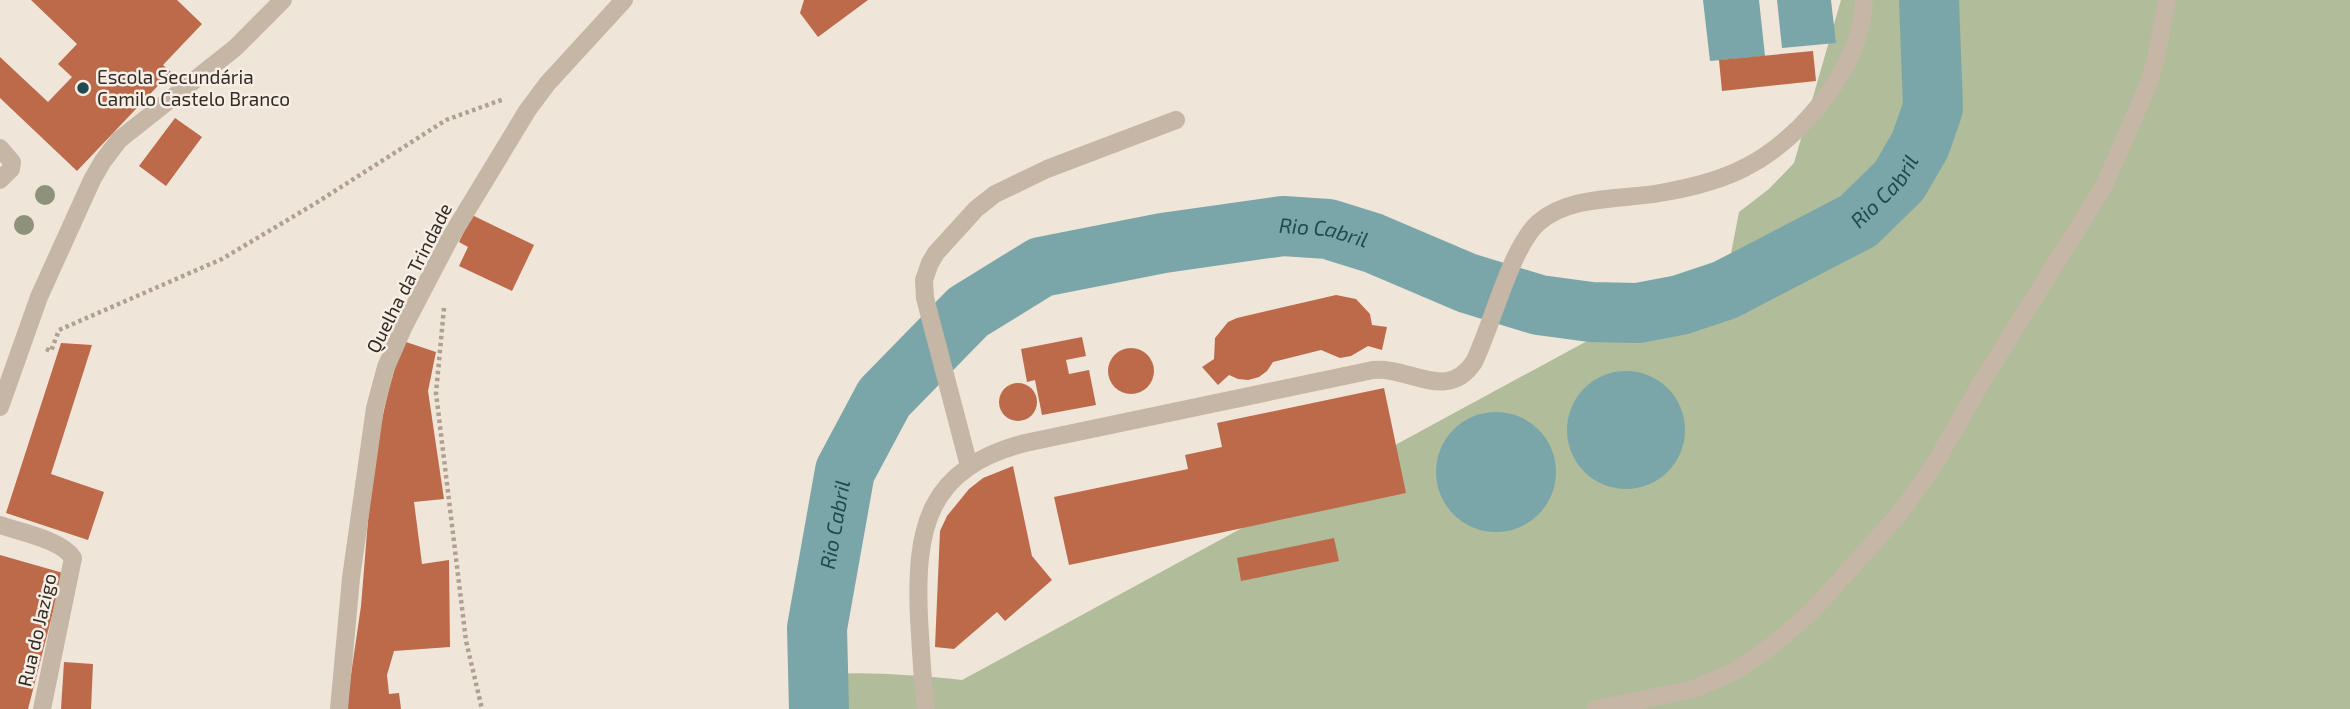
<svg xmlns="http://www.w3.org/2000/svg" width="2350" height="709" font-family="'Exo 2',sans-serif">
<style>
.green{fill:#b0bc9a}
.water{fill:#7aa6a9}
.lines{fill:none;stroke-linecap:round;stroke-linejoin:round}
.river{stroke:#7aa6a9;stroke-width:60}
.building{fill:#bc6a4a}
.path{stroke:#b1a091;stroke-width:4.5;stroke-dasharray:3.5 3.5;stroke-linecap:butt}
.minor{stroke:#c6b6a6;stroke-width:18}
.tree{fill:#8f927a}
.poi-dot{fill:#1f4b50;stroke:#f7efe5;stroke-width:2.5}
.labels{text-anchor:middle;stroke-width:5;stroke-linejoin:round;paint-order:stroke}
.poi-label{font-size:19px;fill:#322b26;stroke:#f7efe5;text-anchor:start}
.street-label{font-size:19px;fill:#322b26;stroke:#f7efe5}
.water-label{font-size:21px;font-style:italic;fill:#1f4b50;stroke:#f7efe5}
</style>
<rect width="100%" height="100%" fill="#efe5d9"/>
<path class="green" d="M 1841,0 L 2350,0 L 2350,709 L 794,709 L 793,677 C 851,670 904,674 962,680 L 1729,264 L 1739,212 L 1769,189 L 1794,163 Z"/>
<g class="water">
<path d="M 1703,0 L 1759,0 L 1765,56 L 1710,61 Z"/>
<path d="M 1777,0 L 1831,0 L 1836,43 L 1782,48 Z"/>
<circle cx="1626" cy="430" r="59"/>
<circle cx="1496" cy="472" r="60"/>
</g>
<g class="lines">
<path class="river" id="s1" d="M 819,709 L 817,628 L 845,471 L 884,398 L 968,312 L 1041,267 L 1163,243 L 1283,226 L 1328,229 L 1373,243 L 1467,283 L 1539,305 L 1591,312 L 1638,313 L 1680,305 L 1725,290 L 1858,221 L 1899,181 L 1920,145 L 1933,108 L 1929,0"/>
</g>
<g class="building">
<path d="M 31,0 L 177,0 L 202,24 L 163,65 L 171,72 L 77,171 L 0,98 L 0,57 L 48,102 L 72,77 L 58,64 L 77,44 Z"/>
<path d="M 804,0 L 868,0 L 818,37 L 800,13 Z"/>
<path d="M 1813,51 L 1816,81 L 1722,91 L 1719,60 Z"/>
<path d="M 175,118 L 202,137 L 166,186 L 139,166 Z"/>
<path d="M 472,215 L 534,245 L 512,291 L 459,266 L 468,247 L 459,242 Z"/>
<path d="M 1336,295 L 1356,299 L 1370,314 L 1372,325 L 1387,327 L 1382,350 L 1368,346 L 1351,356 L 1340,358 L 1321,350 L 1273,362 L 1267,371 L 1259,377 L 1248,380 L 1238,379 L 1229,375 L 1218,385 L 1202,367 L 1214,359 L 1215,338 L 1228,322 L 1237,318 Z"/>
<path d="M 1082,337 L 1086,356 L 1066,360 L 1069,374 L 1089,370 L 1096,405 L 1042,415 L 1035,380 L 1027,382 L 1021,349 Z"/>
<path d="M 403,341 L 436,352 L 428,391 L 444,499 L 414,502 L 422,564 L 449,560 L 450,647 L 394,651 L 387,675 L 389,694 L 399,693 L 401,709 L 346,709 L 361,606 L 369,508 L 379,433 L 389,388 Z"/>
<path d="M 61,343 L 92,345 L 51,474 L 104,492 L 88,540 L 6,513 Z"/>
<circle cx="1131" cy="371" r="23"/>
<circle cx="1018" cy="402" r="19"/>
<path d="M 1384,388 L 1406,493 L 1069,565 L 1054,497 L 1188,469 L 1185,455 L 1222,447 L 1217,423 Z"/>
<path d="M 1013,466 L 1032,556 L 1052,580 L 1005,621 L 997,612 L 954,649 L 935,647 L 940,531 L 947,516 L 969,489 L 983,478 Z"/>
<path d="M 1334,538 L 1339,561 L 1241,581 L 1237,558 Z"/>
<path d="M 0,555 L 63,573 L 28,709 L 0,709 Z"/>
<path d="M 64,662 L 93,664 L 91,709 L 61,709 Z"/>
</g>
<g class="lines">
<g class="path">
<path d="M 444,308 L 436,393 L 466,641 L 482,709"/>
<path d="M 46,349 L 51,351 L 59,330 L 222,259 L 316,203 L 446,120 L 504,99"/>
</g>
<g class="minor">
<path d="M 0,148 L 12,162 L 11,169 L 0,180"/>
<path d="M 0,407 L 39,297 L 92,180 L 103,161 L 119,140 L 235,48 L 283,0"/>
<path d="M 969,466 L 925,298 L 924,280 L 930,263 L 936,253 L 976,209 L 995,194 L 1047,169 L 1176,120"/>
<path d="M 0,525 C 20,532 62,540 73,558 L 42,709"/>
<path d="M 339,709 L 351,578 L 375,408 L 386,367 L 404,326 L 450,238 L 527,111 L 547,84 L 624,0"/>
<path d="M 926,709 C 922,679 921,649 919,618 C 915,527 928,468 1025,443 L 1373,370 C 1409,366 1447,403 1474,362 C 1492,326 1510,249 1538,223 C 1570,195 1620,200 1660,193 C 1689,188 1720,181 1746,167 C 1803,138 1862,65 1864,0"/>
<path d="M 1596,709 L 1694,689 L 1735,671 L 1773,645 L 1813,610 L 1901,512 L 1937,460 L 1984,378 L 2104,186 L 2149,83 L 2155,63 L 2167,0"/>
</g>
</g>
<g class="tree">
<circle cx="45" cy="195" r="10"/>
<circle cx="24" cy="225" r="10"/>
</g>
<circle class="poi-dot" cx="83" cy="88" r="7"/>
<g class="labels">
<g class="poi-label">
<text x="97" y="84">Escola Secundária<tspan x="97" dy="22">Camilo Castelo Branco</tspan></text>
</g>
<g class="street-label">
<text transform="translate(409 278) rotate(-63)" y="7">Quelha da Trindade</text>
<text transform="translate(37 630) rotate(-77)" y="7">Rua do Jazigo</text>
</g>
<g class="water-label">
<text dy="7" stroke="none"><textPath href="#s1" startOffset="1424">Rio Cabril</textPath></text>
<text dy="7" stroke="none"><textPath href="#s1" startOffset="816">Rio Cabril</textPath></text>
<text dy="7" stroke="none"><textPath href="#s1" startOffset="186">Rio Cabril</textPath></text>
</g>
</g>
</svg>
